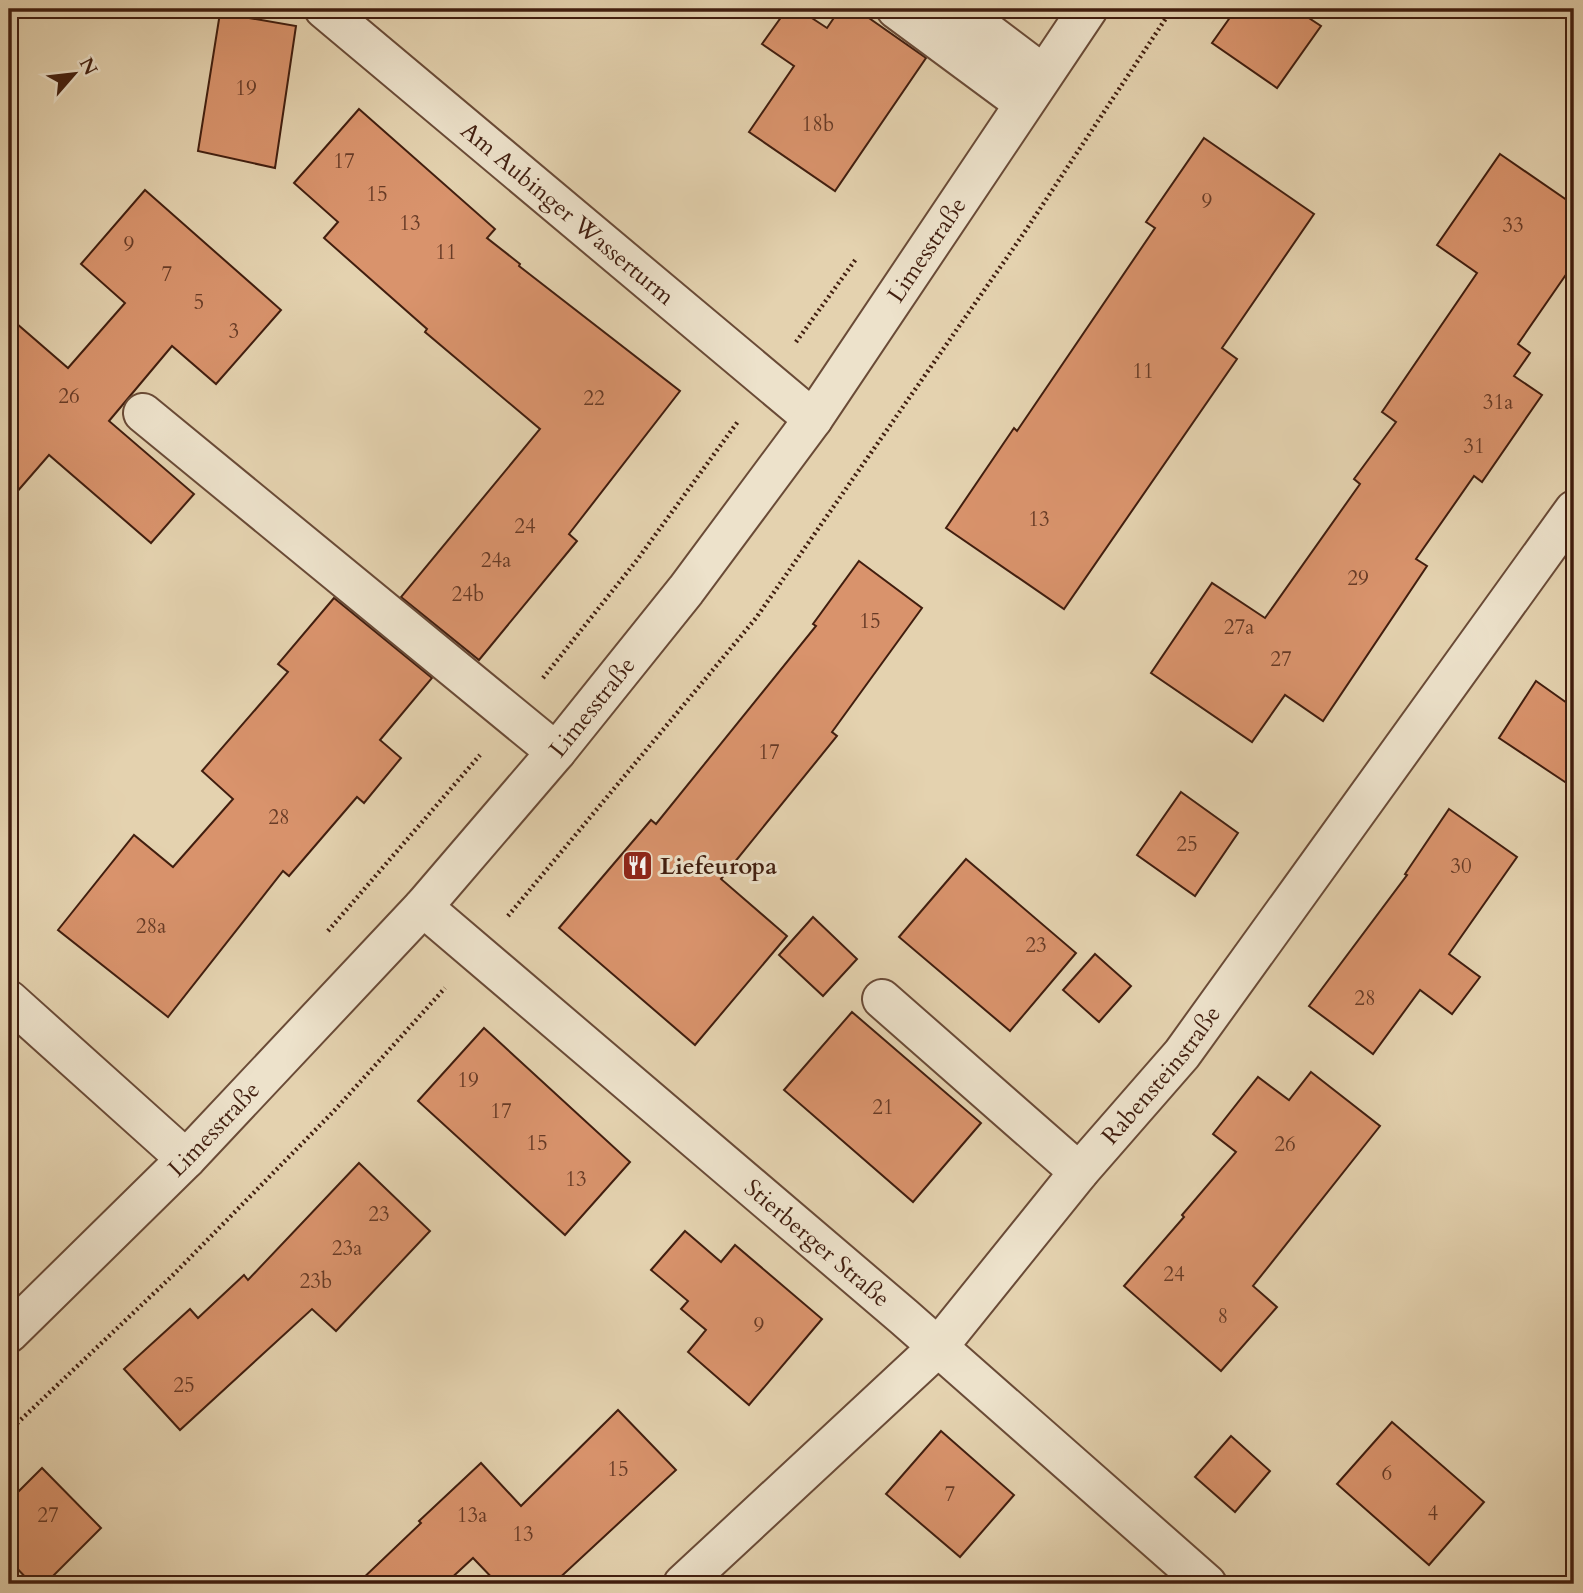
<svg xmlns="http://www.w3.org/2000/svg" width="1583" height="1593" font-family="Cardo,serif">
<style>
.building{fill:#d9936c;stroke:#411e0f;stroke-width:2}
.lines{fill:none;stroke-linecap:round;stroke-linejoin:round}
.minor-casing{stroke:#6a4b37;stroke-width:42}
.path{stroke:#411e0f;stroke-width:4.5;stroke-dasharray:2 3.5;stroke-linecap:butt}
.minor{stroke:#ede2cb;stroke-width:38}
.labels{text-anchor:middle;stroke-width:6;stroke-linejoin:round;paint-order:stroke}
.number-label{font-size:21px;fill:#673b26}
.street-label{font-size:24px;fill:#411e0f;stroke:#ede2cb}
.poi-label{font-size:24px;font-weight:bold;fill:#411e0f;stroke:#ede2cb;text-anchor:start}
</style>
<rect width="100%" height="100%" fill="#e4d2af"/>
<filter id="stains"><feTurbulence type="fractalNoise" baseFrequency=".00286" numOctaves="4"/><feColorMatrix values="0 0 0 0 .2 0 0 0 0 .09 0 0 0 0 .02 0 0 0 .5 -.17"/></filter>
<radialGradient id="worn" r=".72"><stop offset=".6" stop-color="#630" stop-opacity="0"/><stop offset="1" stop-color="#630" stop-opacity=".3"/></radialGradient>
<g class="building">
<path d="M 787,9 L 798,9 L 827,28 L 840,9 L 856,9 L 926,58 L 835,191 L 749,132 L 794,66 L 762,44 Z"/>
<path d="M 1236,9 L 1295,9 L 1321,26 L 1277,88 L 1212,43 Z"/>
<path d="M 220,13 L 296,26 L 275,168 L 198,151 Z"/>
<path d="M 359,109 L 495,229 L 487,238 L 520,264 L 519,266 L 680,391 L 569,534 L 577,541 L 479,660 L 401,597 L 540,429 L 425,332 L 427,329 L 324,238 L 338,222 L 294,183 Z"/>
<path d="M 1204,138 L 1314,214 L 1222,348 L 1237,359 L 1064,609 L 946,528 L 1014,428 L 1017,431 L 1155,228 L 1146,222 Z"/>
<path d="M 1500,154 L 1574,205 L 1574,263 L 1518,344 L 1530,353 L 1514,376 L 1542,395 L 1482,482 L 1474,476 L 1416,559 L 1427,566 L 1323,721 L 1285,695 L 1252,742 L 1151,673 L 1212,583 L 1265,618 L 1360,484 L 1354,479 L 1396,422 L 1382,412 L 1477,273 L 1437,245 Z"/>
<path d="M 145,190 L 281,310 L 216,384 L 172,346 L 109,421 L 194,494 L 151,543 L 49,455 L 9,501 L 9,317 L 68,368 L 125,303 L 81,264 Z"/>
<path d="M 859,561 L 922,608 L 832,732 L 837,736 L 721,879 L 787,936 L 695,1045 L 559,928 L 651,820 L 656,824 L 816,626 L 813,624 Z"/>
<path d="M 334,598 L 432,678 L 380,740 L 401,758 L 364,803 L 357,797 L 289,876 L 283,871 L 168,1017 L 58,930 L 134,835 L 173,867 L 233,799 L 202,771 L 288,672 L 278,664 Z"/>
<path d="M 1536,681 L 1574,708 L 1574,788 L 1499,738 Z"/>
<path d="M 1181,792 L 1238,833 L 1195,896 L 1137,855 Z"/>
<path d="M 1449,809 L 1517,857 L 1449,954 L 1480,977 L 1452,1014 L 1420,990 L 1373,1054 L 1309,1006 L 1407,875 L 1405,874 Z"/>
<path d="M 966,859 L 1076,953 L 1010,1031 L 899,937 Z"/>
<path d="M 813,917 L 857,959 L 823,996 L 779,955 Z"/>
<path d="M 1095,954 L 1131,986 L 1099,1022 L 1063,990 Z"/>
<path d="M 852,1012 L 981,1123 L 913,1202 L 784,1090 Z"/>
<path d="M 484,1028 L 630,1162 L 565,1235 L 418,1101 Z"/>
<path d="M 1311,1072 L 1380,1126 L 1253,1286 L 1277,1307 L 1221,1371 L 1124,1286 L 1184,1217 L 1182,1215 L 1236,1152 L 1213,1134 L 1258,1077 L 1289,1100 Z"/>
<path d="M 359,1163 L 430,1231 L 336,1331 L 312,1309 L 180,1430 L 124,1369 L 190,1309 L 198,1318 L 244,1275 L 248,1280 Z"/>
<path d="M 685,1231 L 721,1262 L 735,1245 L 822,1319 L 749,1405 L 688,1352 L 706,1330 L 681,1309 L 688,1301 L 651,1270 Z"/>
<path d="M 618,1410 L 676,1470 L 553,1584 L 498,1584 L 473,1558 L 445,1584 L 357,1584 L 421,1523 L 419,1521 L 481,1463 L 521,1506 Z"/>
<path d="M 1392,1422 L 1484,1502 L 1429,1565 L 1337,1484 Z"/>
<path d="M 941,1431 L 1014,1495 L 960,1557 L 886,1494 Z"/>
<path d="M 1231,1436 L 1270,1471 L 1235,1512 L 1195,1477 Z"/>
<path d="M 42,1468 L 101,1528 L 45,1584 L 32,1584 L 9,1560 L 9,1501 Z"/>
</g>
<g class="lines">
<defs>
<g id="minor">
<path id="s1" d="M 324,9 L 813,419"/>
<path d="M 896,9 L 1023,103"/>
<path d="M 957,9 L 1043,74"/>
<path d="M 143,413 L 556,752"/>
<path id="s2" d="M 423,907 L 904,1317 L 1207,1584"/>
<path d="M 882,999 L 1079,1172"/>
<path d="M 9,1000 L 186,1159"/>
<path id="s3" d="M 9,1333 L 186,1159 L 423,907 L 556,752 L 686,590 L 813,419 L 1088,9"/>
<path id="s4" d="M 683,1584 L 938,1347 L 1079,1172 L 1182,1054 L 1574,510"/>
</g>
</defs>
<use href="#minor" class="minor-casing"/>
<g class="path">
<path d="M 9,18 L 17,9"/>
<path d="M 796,342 L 856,259"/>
<path d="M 543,678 L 637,560 L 739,420"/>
<path d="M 508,916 L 756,618 L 1024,233 L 1172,9"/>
<path d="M 328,931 L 480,755"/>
<path d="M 9,1431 L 171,1277 L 333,1112 L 445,988"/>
</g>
<use href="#minor" class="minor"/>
</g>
<defs>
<symbol id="restaurant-square" viewBox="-11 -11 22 22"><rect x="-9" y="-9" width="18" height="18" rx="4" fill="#8f2418" stroke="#ede2cb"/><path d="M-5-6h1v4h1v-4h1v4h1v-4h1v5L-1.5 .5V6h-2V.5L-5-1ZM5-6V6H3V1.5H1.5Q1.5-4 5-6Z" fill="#fff"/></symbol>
</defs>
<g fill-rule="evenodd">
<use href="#restaurant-square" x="620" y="848" width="35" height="35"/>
</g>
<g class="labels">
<g class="number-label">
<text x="246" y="95">19</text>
<text x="818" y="131">18b</text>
<text x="344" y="168">17</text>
<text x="377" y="201">15</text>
<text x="1207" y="208">9</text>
<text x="410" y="230">13</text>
<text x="1513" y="232">33</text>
<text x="129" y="251">9</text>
<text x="446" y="259">11</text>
<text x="167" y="281">7</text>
<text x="199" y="309">5</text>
<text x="234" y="338">3</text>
<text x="1143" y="378">11</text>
<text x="69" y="403">26</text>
<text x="594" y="405">22</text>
<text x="1498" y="409">31a</text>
<text x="1474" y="453">31</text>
<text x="1039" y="526">13</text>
<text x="525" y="533">24</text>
<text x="496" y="567">24a</text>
<text x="1358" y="585">29</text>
<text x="468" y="601">24b</text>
<text x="870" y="628">15</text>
<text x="1239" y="634">27a</text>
<text x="1281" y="666">27</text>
<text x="769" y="759">17</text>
<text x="279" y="824">28</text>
<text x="1187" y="851">25</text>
<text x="1461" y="873">30</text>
<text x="151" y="933">28a</text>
<text x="1036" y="952">23</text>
<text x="1365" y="1005">28</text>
<text x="468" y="1087">19</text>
<text x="883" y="1114">21</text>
<text x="501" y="1118">17</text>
<text x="537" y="1150">15</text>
<text x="1285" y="1151">26</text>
<text x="576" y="1186">13</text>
<text x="379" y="1221">23</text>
<text x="347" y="1255">23a</text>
<text x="1174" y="1281">24</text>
<text x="316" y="1288">23b</text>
<text x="1223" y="1323">8</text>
<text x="759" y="1332">9</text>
<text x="184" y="1392">25</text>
<text x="618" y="1476">15</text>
<text x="1387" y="1480">6</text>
<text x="950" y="1501">7</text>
<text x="1433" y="1520">4</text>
<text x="48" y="1522">27</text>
<text x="472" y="1522">13a</text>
<text x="523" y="1541">13</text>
</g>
<g class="street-label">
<text dy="8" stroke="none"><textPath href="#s1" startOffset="318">Am Aubinger Wasserturm</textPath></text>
<text dy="8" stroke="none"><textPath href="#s3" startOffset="1423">Limesstraße</textPath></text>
<text dy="8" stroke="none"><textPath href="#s3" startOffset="856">Limesstraße</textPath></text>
<text dy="8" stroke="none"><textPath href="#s4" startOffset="700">Rabensteinstraße</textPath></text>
<text dy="8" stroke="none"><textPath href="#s3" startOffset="289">Limesstraße</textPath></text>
<text dy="8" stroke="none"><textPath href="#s2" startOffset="518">Stierberger Straße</textPath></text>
</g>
<g class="poi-label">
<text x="660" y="874">Liefeuropa</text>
</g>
</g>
<rect width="1583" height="1593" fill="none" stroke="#e4d2af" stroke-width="35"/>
<rect x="10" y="10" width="1562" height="1572" fill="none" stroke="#411e0f" stroke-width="3.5"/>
<rect x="18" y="18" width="1548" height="1558" fill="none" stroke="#411e0f" stroke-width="2"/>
<g transform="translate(74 74) rotate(62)" stroke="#ede2cb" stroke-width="5" paint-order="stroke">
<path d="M0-5L12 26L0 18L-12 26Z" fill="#411e0f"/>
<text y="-10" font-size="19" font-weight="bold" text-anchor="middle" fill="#411e0f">N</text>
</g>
<rect width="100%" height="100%" filter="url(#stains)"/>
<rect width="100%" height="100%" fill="url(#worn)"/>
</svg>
